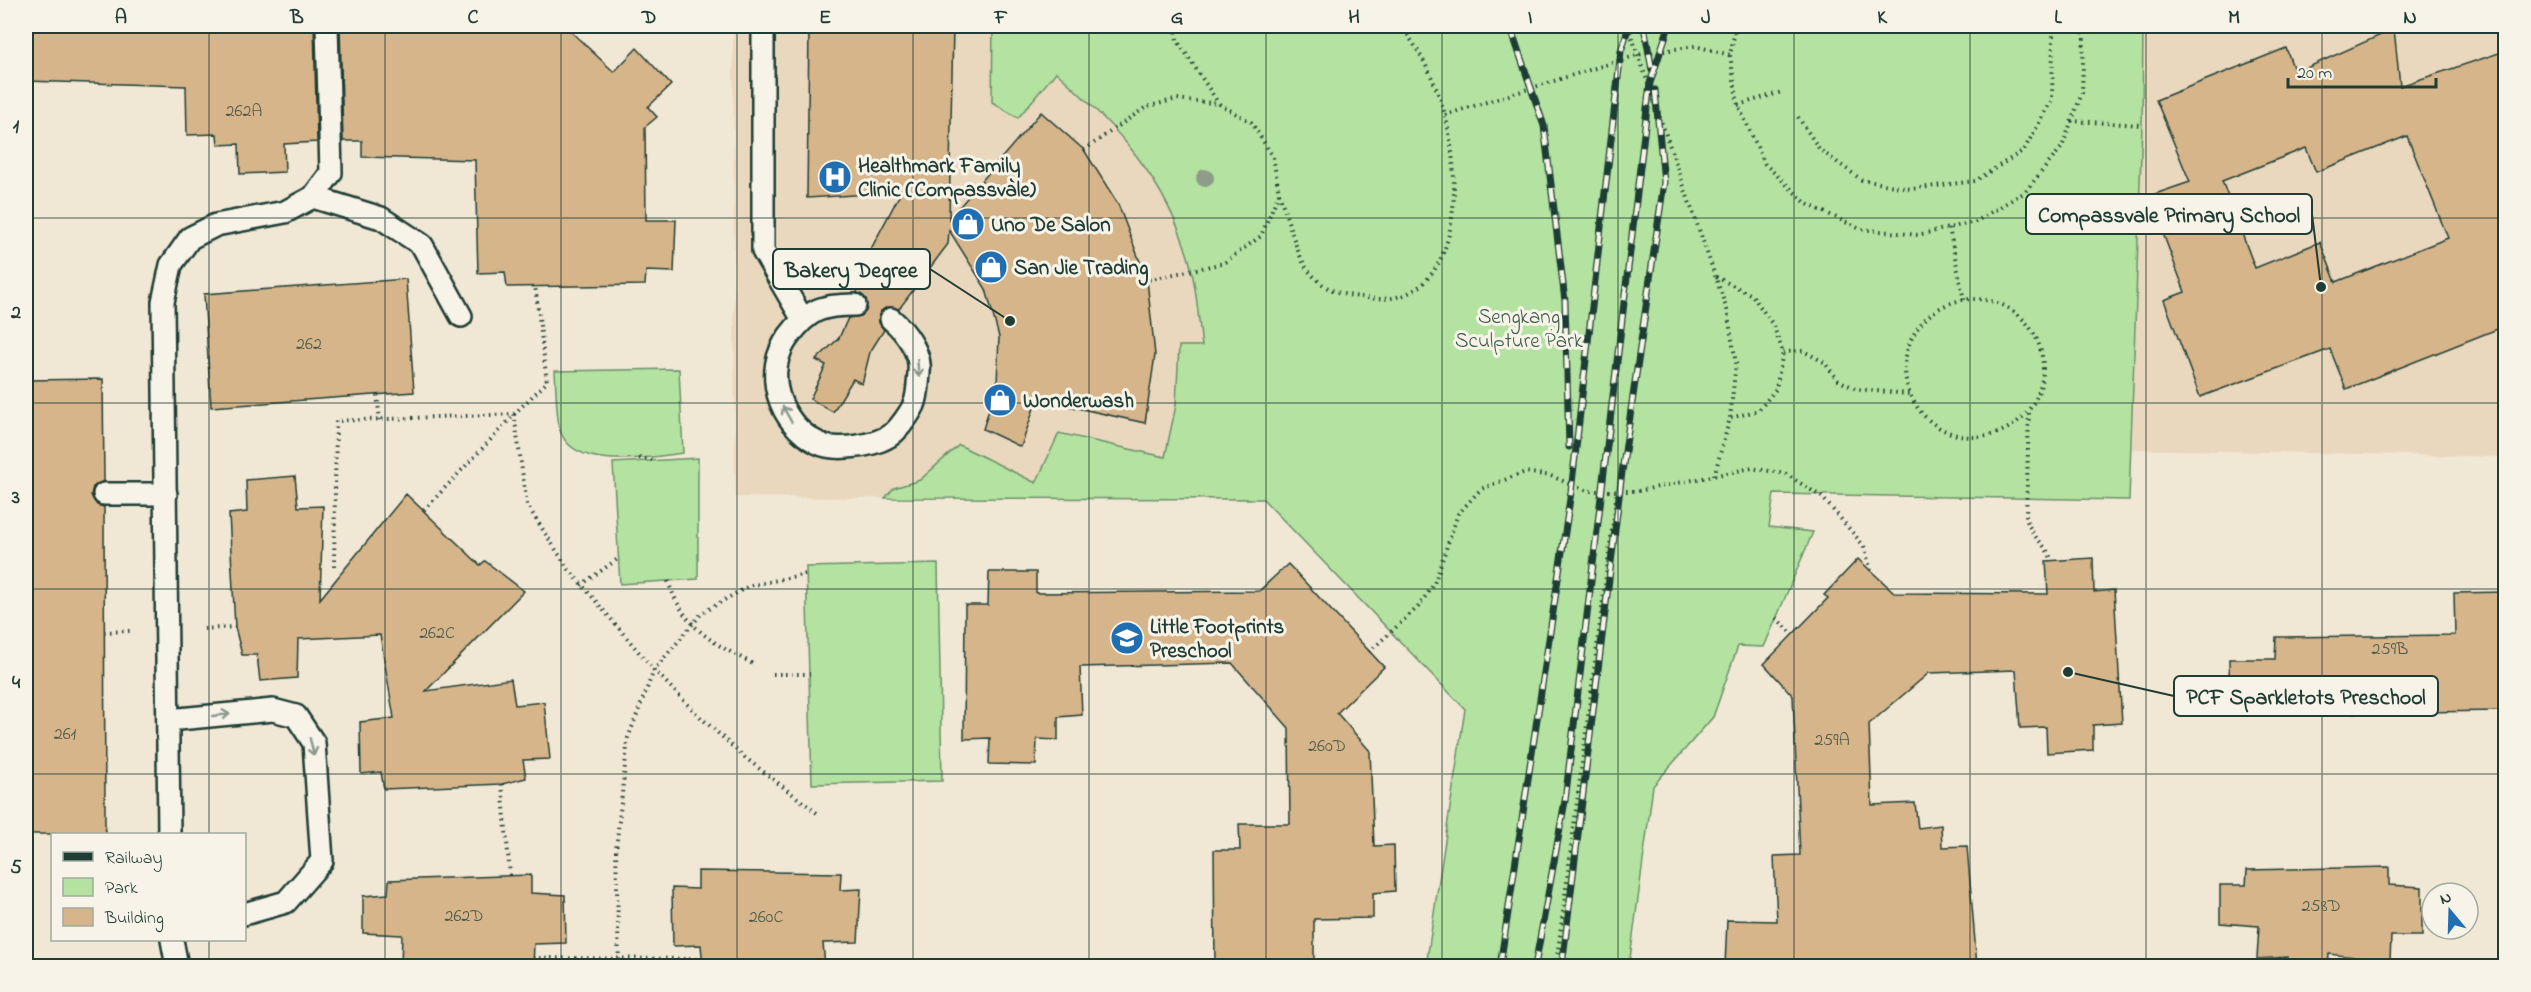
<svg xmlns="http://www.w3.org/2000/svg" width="2531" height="992" font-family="'Indie Flower',sans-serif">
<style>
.built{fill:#e9d8be}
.green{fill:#b4e2a0;stroke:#6a906a;stroke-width:1.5}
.building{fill:#d7b58a;stroke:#1f3d34;stroke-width:1.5;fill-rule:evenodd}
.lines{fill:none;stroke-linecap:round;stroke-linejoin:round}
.service-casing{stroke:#1f3d34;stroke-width:26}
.path{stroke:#1f3d34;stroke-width:4;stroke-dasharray:1.5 4.5;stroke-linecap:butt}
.service{stroke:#f7f3e8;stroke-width:21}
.rail-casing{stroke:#1f3d34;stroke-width:7}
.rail{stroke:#f7f3e8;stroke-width:4.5;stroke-dasharray:14;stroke-linecap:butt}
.tree{fill:#8e9c89}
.oneway{stroke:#8b988e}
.grid{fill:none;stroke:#1f3d34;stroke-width:1.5;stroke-opacity:0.55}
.labels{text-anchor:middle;stroke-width:6;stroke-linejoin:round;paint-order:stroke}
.number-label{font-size:18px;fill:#4d5b4a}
.poi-label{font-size:21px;font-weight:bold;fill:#1f3d34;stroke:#f7f3e8;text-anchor:start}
.park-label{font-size:21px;fill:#3d5e4a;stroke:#f7f3e8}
.leader{fill:none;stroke:#1f3d34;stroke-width:2}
.callout-dot{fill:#1f3d34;stroke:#f7f3e8;stroke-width:2}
.callout{fill:#f7f3e8;stroke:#1f3d34;stroke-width:2}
.callout-label{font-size:22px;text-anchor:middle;font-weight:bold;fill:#1f3d34}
.neatline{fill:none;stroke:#1f3d34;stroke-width:2}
.grid-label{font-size:20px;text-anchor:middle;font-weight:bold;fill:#1f3d34}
</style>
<rect width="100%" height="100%" fill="#f1e7d5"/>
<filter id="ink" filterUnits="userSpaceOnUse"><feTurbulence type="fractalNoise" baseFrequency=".0167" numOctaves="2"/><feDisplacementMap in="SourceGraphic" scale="12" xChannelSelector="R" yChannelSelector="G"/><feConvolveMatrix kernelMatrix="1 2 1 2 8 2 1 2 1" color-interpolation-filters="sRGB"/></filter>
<g filter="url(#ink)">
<g class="built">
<path d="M 733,26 L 993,26 L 992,102 L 1018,118 L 1056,72 L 1108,119 L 1162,190 L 1190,261 L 1203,346 L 1179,346 L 1176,405 L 1165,458 L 1059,433 L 1036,483 L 959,445 L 920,480 L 894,488 L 885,498 L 735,497 Z"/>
<path d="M 2143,26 L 2505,26 L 2505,457 L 2132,449 L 2142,125 Z"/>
</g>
<g class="green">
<path d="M 993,26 L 2143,26 L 2142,125 L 2129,500 L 1774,494 L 1769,527 L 1813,532 L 1764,647 L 1738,646 L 1713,717 L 1653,786 L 1629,966 L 1426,966 L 1465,709 L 1263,499 L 885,498 L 894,488 L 920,480 L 959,445 L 1036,483 L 1059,433 L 1165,457 L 1176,405 L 1179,346 L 1202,346 C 1198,318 1197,287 1189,260 C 1166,179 1117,127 1056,72 L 1018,118 L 992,102 Z"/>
<path d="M 679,369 L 683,453 C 651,457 577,472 561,433 C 556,422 556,385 555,371 Z"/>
<path d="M 698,458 L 698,579 L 620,584 L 613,463 Z"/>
<path d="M 938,564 L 942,781 L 812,784 L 806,567 Z"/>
</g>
<g class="building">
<path d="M 26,26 L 314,26 L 317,142 L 284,144 L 285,172 L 240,174 L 239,144 L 218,145 L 217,134 L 187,135 L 186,86 L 26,81 Z"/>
<path d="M 340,26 L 565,26 L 614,72 L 637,48 L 671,85 L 648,107 L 657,117 L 645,127 L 646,220 L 676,220 L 674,272 L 646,271 L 645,285 L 507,287 L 505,272 L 478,273 L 475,160 L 362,157 L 362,141 L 343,141 Z"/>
<path d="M 809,26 L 953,26 L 949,219 L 1041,112 L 1084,150 L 1118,204 L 1147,280 L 1155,355 L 1145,423 L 1037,399 L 1021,447 L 983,429 L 997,383 L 999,337 L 986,289 L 949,230 L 948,244 L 899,309 L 888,307 L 881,311 L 879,322 L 884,330 L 870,352 L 862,384 L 853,379 L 833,412 L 810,399 L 826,365 L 816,360 L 839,338 L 848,318 L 861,316 L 866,311 L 866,299 L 857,293 L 863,264 L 901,192 L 807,198 Z"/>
<path d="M 2394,29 L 2400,86 L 2505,51 L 2505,326 L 2346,389 L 2330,349 L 2200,397 L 2164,300 L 2185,292 L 2149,196 L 2190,182 L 2156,100 L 2286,48 L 2295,73 ZM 2407,136 L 2448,238 L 2336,282 L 2320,242 L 2255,268 L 2222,181 L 2306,148 L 2316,172 Z"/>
<path d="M 406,279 L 414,392 L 211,407 L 204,294 Z"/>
<path d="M 103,379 L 104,481 L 93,487 L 91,495 L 97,505 L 104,507 L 105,834 L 26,834 L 26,380 Z"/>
<path d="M 295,476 L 298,507 L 323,506 L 320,599 L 406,494 L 480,565 L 485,561 L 524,591 L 426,691 L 511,679 L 515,705 L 544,702 L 550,759 L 523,760 L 526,778 L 502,784 L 384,789 L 381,772 L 361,774 L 360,722 L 394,718 L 380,635 L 298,639 L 297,678 L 260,681 L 257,655 L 242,655 L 235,627 L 229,514 L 247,512 L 246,480 Z"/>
<path d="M 2093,558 L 2094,592 L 2114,590 L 2122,723 L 2093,725 L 2093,750 L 2047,753 L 2046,727 L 2020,728 L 2016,670 L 1929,673 L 1869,724 L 1872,805 L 1915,803 L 1918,828 L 1941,825 L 1942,847 L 1967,846 L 1977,966 L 1725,966 L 1727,920 L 1777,921 L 1774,856 L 1800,855 L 1793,696 L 1764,664 L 1828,598 L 1824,595 L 1858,559 L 1895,593 L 2048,594 L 2046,561 Z"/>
<path d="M 1288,564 L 1384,667 L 1337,713 L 1370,751 L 1374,846 L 1394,845 L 1395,891 L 1373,893 L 1373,918 L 1314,919 L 1314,966 L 1215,966 L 1214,850 L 1240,850 L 1239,824 L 1290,824 L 1289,728 L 1232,663 L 1080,667 L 1082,715 L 1058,717 L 1058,740 L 1037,739 L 1036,765 L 989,764 L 990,738 L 964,739 L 965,605 L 988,605 L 989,572 L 1036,572 L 1036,593 L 1259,591 Z"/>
<path d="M 2505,592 L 2505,711 L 2230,714 L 2229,659 L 2275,659 L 2276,637 L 2455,635 L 2454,593 Z"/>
<path d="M 2389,867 L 2389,885 L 2422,887 L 2422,936 L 2391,936 L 2390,961 L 2329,954 L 2328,966 L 2289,966 L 2288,957 L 2257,959 L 2259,926 L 2220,923 L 2220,885 L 2246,885 L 2247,870 Z"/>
<path d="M 698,871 L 841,873 L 840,890 L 861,889 L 858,942 L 823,943 L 825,966 L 703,966 L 701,945 L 673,946 L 672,888 L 698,889 Z"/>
<path d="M 531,875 L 531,893 L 565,895 L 566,943 L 534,944 L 533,966 L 401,966 L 402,935 L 363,933 L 363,896 L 388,894 L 389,880 Z"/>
</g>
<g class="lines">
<defs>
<g id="service">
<path d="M 763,26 L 763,251 L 802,318"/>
<path d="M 313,197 L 381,218 L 422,245 L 461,316"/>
<path d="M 855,305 C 822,305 809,309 789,336 C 762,371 778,423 818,443 C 835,452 876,446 892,434 C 899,429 910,413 914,405 C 918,396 918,383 919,373 C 922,353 905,331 891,319"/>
<path d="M 104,494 L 166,494"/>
<path d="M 168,720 L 273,710 L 296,716 L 314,743 L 322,861 L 286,902 L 244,914"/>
<path d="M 169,834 L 163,302 L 171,265 L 190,238 L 216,225 L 285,212 L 313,197 L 331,173 L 327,26"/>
<path d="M 172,940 L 177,966"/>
</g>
</defs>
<use href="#service" class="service-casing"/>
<g class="path">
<path d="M 1176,26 L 1177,40 L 1219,104"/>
<path d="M 1628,26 L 1727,310 L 1736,363 L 1730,418 L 1714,476"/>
<path d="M 1736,26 L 1730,55 L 1738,105 L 1765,164 L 1807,204 L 1860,229 L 1918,235 L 1975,222 L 2025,192 L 2062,147 L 2082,93 L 2084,35 L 2081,26"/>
<path d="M 1738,105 L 1782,92"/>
<path d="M 1445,115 L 1637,55 L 1695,46 L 1730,55"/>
<path d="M 1798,117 L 1820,150 L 1862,180 L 1911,189 L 1975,181 L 2024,150 L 2052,100 L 2053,35 L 2049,26"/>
<path d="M 2071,121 L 2142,125"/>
<path d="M 1084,150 L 1146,107 L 1177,99 L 1219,104 L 1251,122 L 1273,157 L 1279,193 L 1261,236 L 1224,263 L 1147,280"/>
<path d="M 1279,193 C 1285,210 1298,259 1308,270 C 1327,293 1340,294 1367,298 C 1464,311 1462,178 1445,115 C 1436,82 1421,52 1401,26"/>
<path d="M 1949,228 L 1964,300"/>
<path d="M 1716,277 L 1752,295 L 1773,325 L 1783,352 L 1776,389 L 1759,410 L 1731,418"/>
<circle cx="1974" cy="368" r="69"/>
<path d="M 1783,352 L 1803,351 L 1824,362 L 1838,380 L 1856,389 L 1909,394"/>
<path d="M 377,395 L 380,420"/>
<path d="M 2029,413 L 2026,518 C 2033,541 2044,540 2052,561"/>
<path d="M 514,414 L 527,505 L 567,567 L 654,670 L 696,713 L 743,756 L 817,813"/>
<path d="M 639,458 L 652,460"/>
<path d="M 424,510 L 514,415"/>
<path d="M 334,567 L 336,421 L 514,414 L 547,382 L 535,285"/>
<path d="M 668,581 C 684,628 711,642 753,664"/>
<path d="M 581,585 L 619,558"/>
<path d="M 1776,618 L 1793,634"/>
<path d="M 204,629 L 235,627"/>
<path d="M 104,632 L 130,631"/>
<path d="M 1369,652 L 1418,607 L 1434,584 L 1458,514 L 1481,489 L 1525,472 L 1551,476 L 1588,491 L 1638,491 L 1752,468 L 1786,474 L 1822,497 L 1864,546 L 1871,571"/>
<path d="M 773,674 L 810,674"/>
<path d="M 502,784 L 510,876"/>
<path d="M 533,958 L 702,959"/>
<path d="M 619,966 L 616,849 L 628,738 L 654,670 L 702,613 L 749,586 L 806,574"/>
<path d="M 1556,966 L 1617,491"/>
</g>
<use href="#service" class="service"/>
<defs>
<g id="rail">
<path d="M 1510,26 L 1544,126 L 1565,301 L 1569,447"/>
<path d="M 1644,26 L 1652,70"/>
<path d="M 1500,966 L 1571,492 L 1621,51 L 1629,26"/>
<path d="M 1535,966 L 1565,801 L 1650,83 L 1669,26"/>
<path d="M 1562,966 L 1622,472 L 1664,182 L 1655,90"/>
</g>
</defs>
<use href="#rail" class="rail-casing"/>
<use href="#rail" class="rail"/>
</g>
<circle class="tree" cx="1205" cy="178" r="9"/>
<defs><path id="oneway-shaft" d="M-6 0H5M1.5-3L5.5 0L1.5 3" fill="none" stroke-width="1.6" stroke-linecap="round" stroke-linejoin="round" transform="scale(1.5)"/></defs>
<g class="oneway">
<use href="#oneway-shaft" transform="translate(918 368) rotate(85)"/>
<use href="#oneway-shaft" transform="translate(787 414) rotate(-119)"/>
<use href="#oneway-shaft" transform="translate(221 715) rotate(-6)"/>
<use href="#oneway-shaft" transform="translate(312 747) rotate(76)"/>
</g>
</g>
<path class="grid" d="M 209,26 L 209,834M 385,26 L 385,966M 561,26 L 561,966M 737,26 L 737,966M 913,26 L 913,966M 1089,26 L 1089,966M 1266,26 L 1266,966M 1442,26 L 1442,966M 1618,26 L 1618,966M 1794,26 L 1794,966M 1970,26 L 1970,966M 2146,26 L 2146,966M 2322,26 L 2322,966M 26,218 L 2506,218M 26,403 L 2506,403M 26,589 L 2506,589M 26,774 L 2506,774M 209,940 L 209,966"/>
<defs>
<symbol id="hospital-disc" viewBox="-11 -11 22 22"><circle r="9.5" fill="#1f6fb2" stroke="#f7f3e8"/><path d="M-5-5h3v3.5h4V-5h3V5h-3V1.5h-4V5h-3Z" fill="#fff"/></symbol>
<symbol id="shop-disc" viewBox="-11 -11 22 22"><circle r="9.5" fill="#1f6fb2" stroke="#f7f3e8"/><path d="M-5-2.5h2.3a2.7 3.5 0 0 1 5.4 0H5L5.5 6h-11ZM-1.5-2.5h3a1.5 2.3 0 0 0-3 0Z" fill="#fff"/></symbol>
<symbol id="school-disc" viewBox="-11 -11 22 22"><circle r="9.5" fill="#1f6fb2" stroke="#f7f3e8"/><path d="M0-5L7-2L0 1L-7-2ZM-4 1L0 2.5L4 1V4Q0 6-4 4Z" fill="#fff"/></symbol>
</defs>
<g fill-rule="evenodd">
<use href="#hospital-disc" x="816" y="158" width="38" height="38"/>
<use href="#shop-disc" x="949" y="205" width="38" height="38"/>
<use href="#shop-disc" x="972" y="248" width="38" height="38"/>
<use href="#shop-disc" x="981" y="381" width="38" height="38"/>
<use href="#school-disc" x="1108" y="619" width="38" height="38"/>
</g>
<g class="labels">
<g class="number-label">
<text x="244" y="116">262A</text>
<text x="309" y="349">262</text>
<text x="437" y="638">262C</text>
<text x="2390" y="654">259B</text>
<text x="65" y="739">261</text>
<text x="1832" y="745">259A</text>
<text x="1327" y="751">260D</text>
<text x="2321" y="911">258D</text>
<text x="464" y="921">262D</text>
<text x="766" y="922">260C</text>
</g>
<g class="poi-label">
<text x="858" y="172">Healthmark Family<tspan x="858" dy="24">Clinic (Compassvale)</tspan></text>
<text x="991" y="231">Uno De Salon</text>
<text x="1014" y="274">San Jie Trading</text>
<text x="1023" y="407">Wonderwash</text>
<text x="1150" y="633">Little Footprints<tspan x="1150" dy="24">Preschool</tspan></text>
</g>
<g class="park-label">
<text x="1519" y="323">Sengkang<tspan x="1519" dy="24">Sculpture Park</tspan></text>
</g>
</g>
<path class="leader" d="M2321 287L2312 214M1010 321L930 269M2068 672L2174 696"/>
<g class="callout-dot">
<circle cx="2321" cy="287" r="6"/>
<circle cx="1010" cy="321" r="6"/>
<circle cx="2068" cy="672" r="6"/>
</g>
<g class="callout">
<rect x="2026" y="194" width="286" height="40" rx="6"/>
<rect x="773" y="249" width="157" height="40" rx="6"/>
<rect x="2174" y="676" width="264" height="40" rx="6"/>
</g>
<g class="callout-label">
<text x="2169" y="222">Compassvale Primary School</text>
<text x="851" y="277">Bakery Degree</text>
<text x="2306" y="704">PCF Sparkletots Preschool</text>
</g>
<rect width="2531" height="992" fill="none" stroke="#f7f3e8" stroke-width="66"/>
<rect x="51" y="833" width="195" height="108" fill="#f7f3e8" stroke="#a1aaa0" stroke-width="1.5"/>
<rect x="63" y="852" width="30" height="9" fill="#1f3d34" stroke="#a1aaa0" stroke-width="1.5"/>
<text x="105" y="863" font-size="18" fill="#1f3d34">Railway</text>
<rect x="63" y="878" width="30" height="18" fill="#b4e2a0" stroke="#a1aaa0" stroke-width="1.5"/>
<text x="105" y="893" font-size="18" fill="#1f3d34">Park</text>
<rect x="63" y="908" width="30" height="18" fill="#d7b58a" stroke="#a1aaa0" stroke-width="1.5"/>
<text x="105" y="923" font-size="18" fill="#1f3d34">Building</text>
<g transform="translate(2450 911) rotate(341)"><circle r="28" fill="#f7f3e8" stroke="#a1aaa0" stroke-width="1.5"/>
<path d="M0-4.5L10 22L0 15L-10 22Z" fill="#1f6fb2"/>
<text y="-9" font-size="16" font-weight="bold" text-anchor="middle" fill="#1f3d34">N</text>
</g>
<path d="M2288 78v9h148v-9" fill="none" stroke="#1f3d34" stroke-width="3"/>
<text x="2297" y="78" font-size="18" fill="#1f3d34" stroke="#f7f3e8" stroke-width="4.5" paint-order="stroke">20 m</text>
<rect x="33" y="33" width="2465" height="926" class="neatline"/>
<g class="grid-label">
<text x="121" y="23">A</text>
<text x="297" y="23">B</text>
<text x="473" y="23">C</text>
<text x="649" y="23">D</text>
<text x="825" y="23">E</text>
<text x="1001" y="23">F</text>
<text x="1177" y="23">G</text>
<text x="1354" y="23">H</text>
<text x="1530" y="23">I</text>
<text x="1706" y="23">J</text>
<text x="1882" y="23">K</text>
<text x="2058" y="23">L</text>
<text x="2234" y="23">M</text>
<text x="2410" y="23">N</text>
<text x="16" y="132">1</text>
<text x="16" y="318">2</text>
<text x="16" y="503">3</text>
<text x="16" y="688">4</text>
<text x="16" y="873">5</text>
</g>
</svg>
